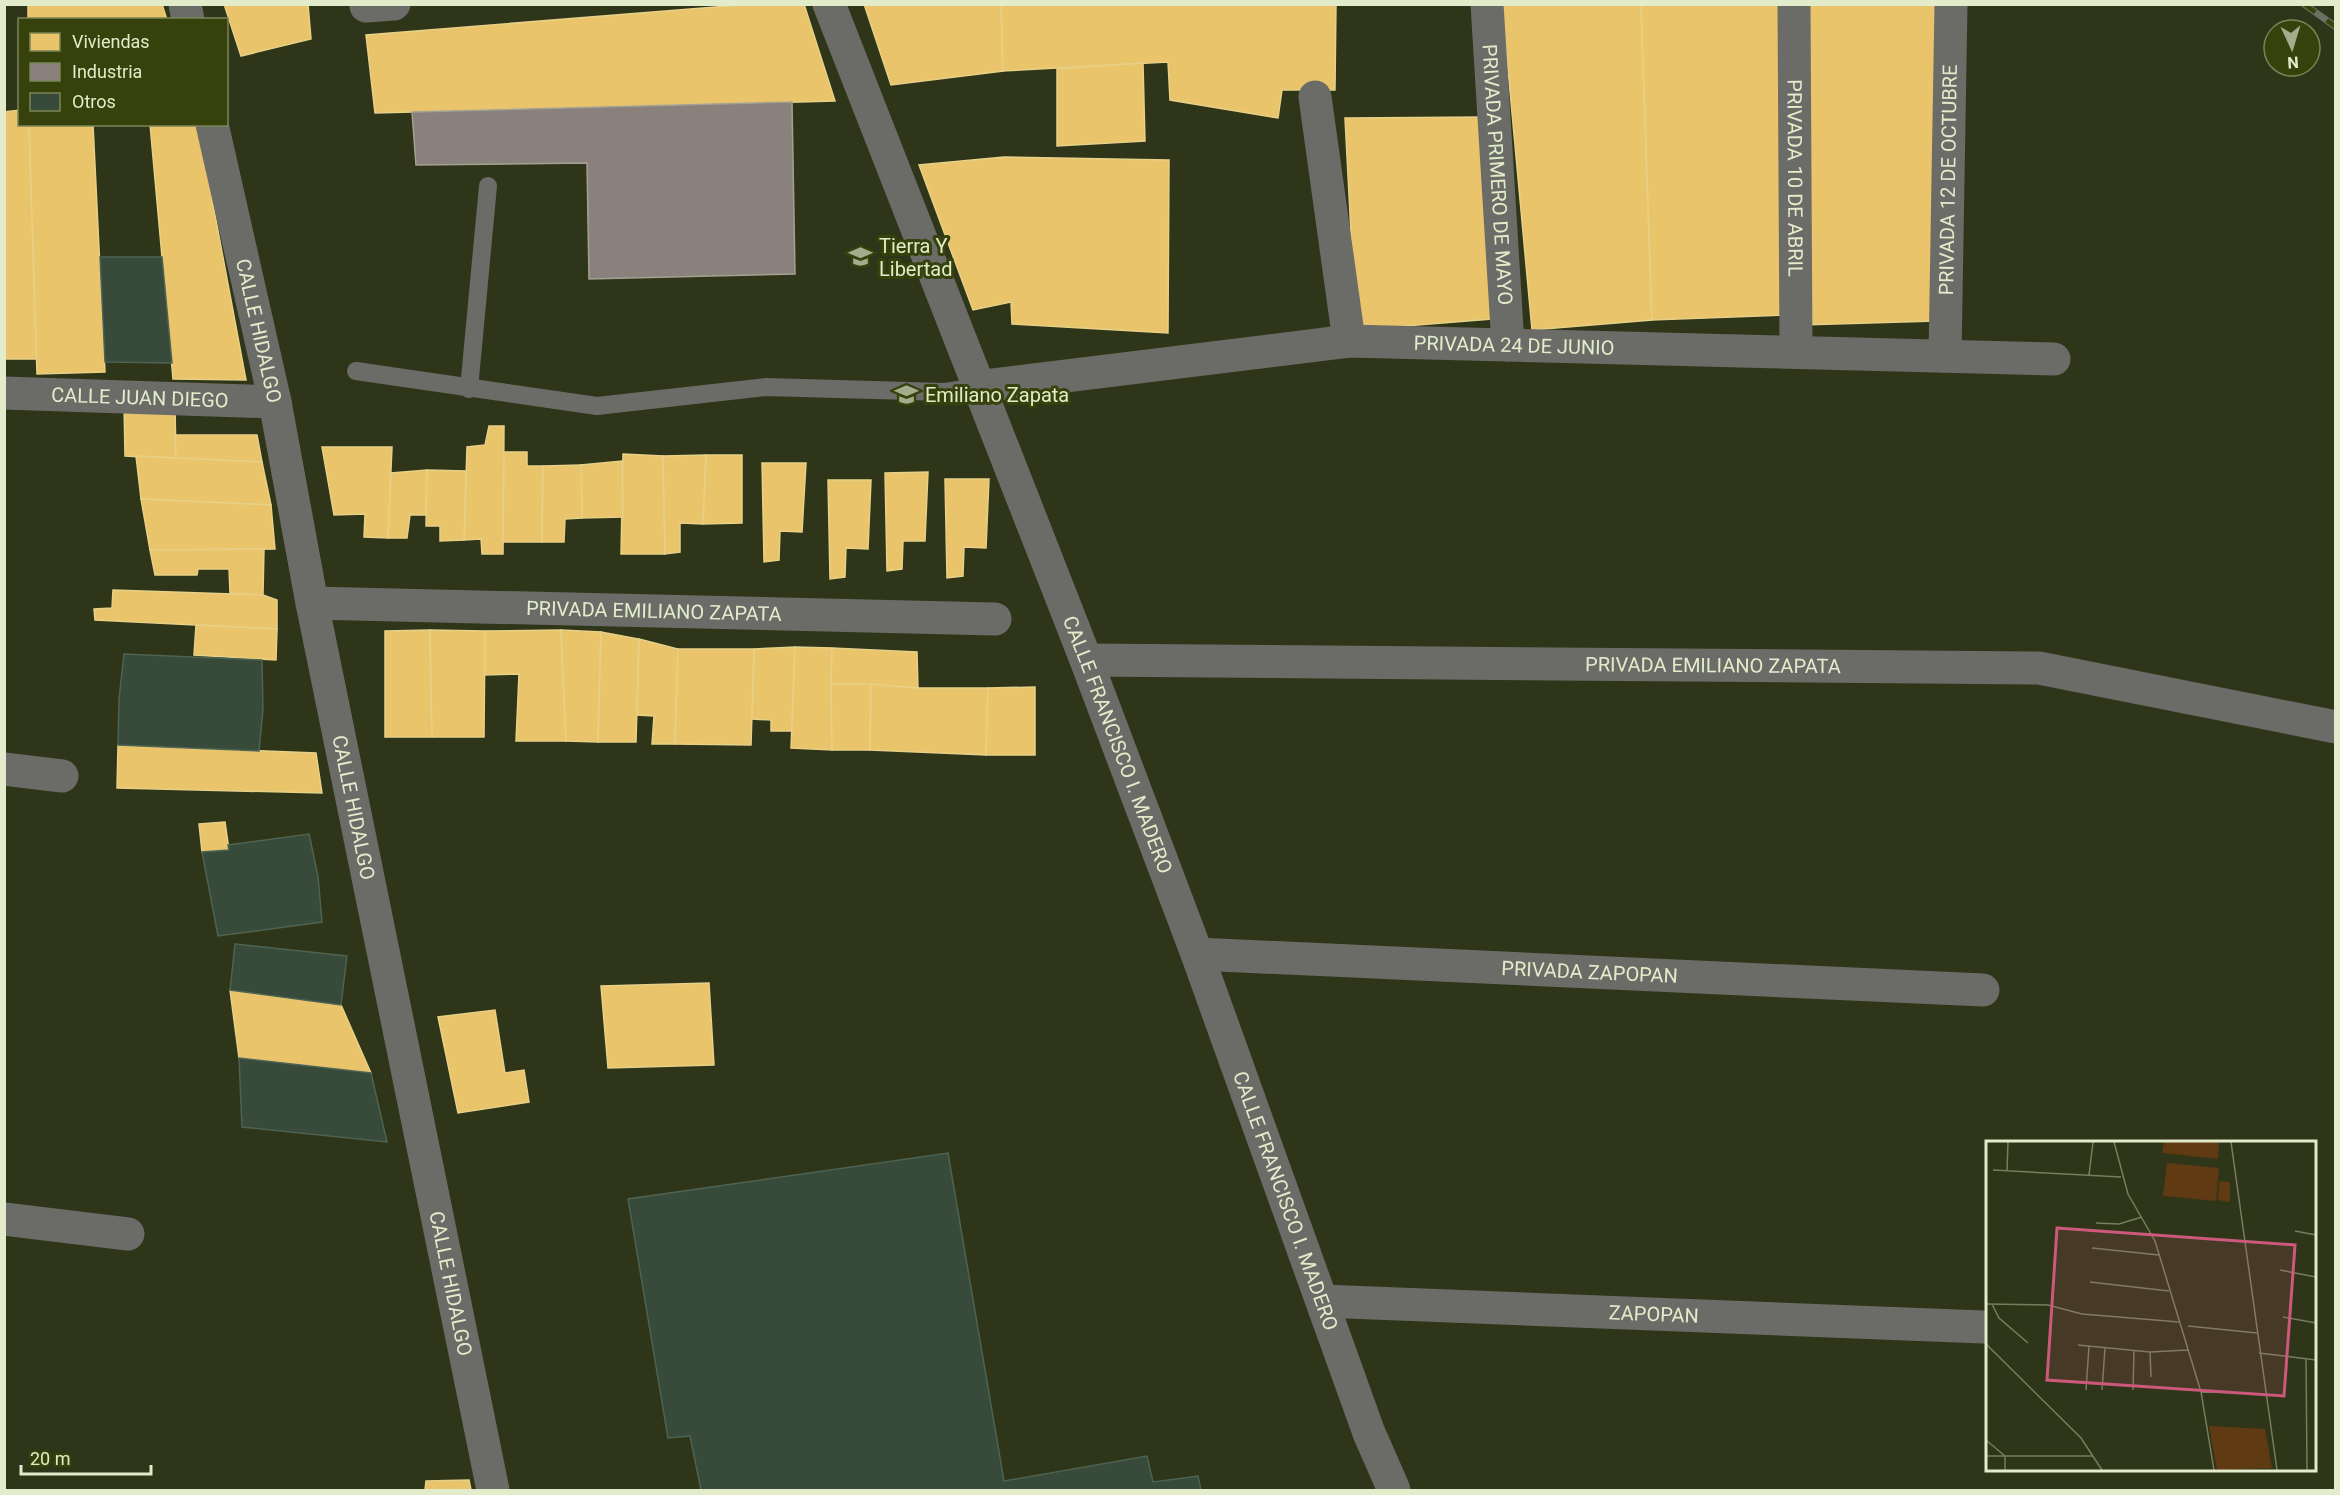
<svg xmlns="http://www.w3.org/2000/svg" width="2340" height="1495" font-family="Roboto,sans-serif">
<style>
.homes{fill:#e9c46a;stroke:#e7d087;stroke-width:1.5}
.industry{fill:#8a817c;stroke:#a4a193;stroke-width:1.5}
.building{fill:#384b3b;stroke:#4e6352;stroke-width:1.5}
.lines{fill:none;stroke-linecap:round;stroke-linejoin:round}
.service{stroke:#6b6c67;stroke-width:18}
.minor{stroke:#6b6c67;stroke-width:33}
.rail-casing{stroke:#6c7062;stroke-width:7}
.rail{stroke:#36410c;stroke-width:4.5;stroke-dasharray:14;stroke-linecap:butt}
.labels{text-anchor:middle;stroke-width:6;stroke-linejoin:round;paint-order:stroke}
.street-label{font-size:20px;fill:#e2ecca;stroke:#36410c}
.poi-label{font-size:20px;fill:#e2ecca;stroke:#36410c;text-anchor:start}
.inset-road{fill:none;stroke:#777e5f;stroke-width:1.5}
.view{fill:#cc587c;fill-opacity:0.15;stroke:#cc587c;stroke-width:3}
.inset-edge{fill:none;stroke:#e2ecca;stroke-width:3}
</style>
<rect width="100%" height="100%" fill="#2f3518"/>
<g class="homes">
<path d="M 28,4 L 162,4 L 167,20 L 28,20 Z"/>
<path d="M 224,4 L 308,4 L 311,39 L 241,56 Z"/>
<path d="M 753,4 L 804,4 L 835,101 L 375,113 L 366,35 Z"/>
<path d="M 864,4 L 1001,4 L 1003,71 L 891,85 Z"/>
<path d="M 1001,4 L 1336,4 L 1335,90 L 1282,90 L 1278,118 L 1170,100 L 1168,62 L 1003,71 Z"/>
<path d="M 1502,4 L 1641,4 L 1652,320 L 1532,330 Z"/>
<path d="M 1641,4 L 1788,4 L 1785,315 L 1652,320 Z"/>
<path d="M 1802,4 L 1938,4 L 1936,321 L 1802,325 Z"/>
<path d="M 1143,63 L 1145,141 L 1057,146 L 1057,69 Z"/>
<path d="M 20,110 L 20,124 L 29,124 L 37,359 L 4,359 L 4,112 Z"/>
<path d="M 1485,117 L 1492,319 L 1356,330 L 1345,118 Z"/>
<path d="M 29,124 L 93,124 L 105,372 L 37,374 Z"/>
<path d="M 150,124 L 198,124 L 246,380 L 173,379 Z"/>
<path d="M 1004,157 L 1169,160 L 1168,333 L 1012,324 L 1011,302 L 973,310 L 919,165 Z"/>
<path d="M 124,403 L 175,406 L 176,459 L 125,456 Z"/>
<path d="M 489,426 L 504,426 L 503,554 L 482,554 L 481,539 L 464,540 L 467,447 L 485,445 Z"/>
<path d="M 175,435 L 257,435 L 262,462 L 176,459 Z"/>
<path d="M 322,447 L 392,447 L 388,538 L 364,537 L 365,514 L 334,515 Z"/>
<path d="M 504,452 L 527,452 L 527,466 L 543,466 L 542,542 L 503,542 Z"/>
<path d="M 623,454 L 663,456 L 665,554 L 621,554 Z"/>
<path d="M 706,455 L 703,524 L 680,523 L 680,552 L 665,554 L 663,456 Z"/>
<path d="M 706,455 L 742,455 L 742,523 L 703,524 Z"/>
<path d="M 136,456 L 262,462 L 271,505 L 141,499 Z"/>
<path d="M 622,461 L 623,517 L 582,518 L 581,465 Z"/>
<path d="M 762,463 L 806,463 L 802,532 L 780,531 L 779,560 L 764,562 Z"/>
<path d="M 581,465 L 582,518 L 565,519 L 564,542 L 542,542 L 543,466 Z"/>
<path d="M 427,470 L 426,515 L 410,515 L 407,538 L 388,538 L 391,473 Z"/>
<path d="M 427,470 L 466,471 L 464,540 L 440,541 L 440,526 L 426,526 Z"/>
<path d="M 928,472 L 925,541 L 903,541 L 902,569 L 887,571 L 885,473 Z"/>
<path d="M 945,479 L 989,479 L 986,548 L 964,547 L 963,576 L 947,578 Z"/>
<path d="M 828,480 L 871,480 L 868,549 L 846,548 L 845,577 L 830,579 Z"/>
<path d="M 141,499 L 271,505 L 275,549 L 150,550 Z"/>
<path d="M 264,549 L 263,595 L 230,593 L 229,569 L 198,569 L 197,575 L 155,575 L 150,550 Z"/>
<path d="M 113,590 L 263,595 L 277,600 L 277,629 L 95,620 L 94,609 L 112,608 Z"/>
<path d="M 196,625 L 277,629 L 276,660 L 194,655 Z"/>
<path d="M 430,630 L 432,737 L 385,737 L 385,631 Z"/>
<path d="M 430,630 L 485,631 L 484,737 L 432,737 Z"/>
<path d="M 561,630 L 566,741 L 516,741 L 519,674 L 485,675 L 485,631 Z"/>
<path d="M 561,630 L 601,632 L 598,742 L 566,741 Z"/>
<path d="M 601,632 L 639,639 L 636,742 L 598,742 Z"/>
<path d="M 639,639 L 678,649 L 675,744 L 652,744 L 654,716 L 637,715 Z"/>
<path d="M 795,647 L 792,731 L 771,731 L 771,720 L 752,719 L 754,649 Z"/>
<path d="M 795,647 L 832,648 L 832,750 L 791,748 Z"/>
<path d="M 832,648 L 917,652 L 918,688 L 831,684 Z"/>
<path d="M 678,649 L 754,649 L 751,745 L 675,744 Z"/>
<path d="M 831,684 L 871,684 L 870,750 L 832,750 Z"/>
<path d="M 871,684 L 918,688 L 988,688 L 986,755 L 870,750 Z"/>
<path d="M 1035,687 L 1035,755 L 986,755 L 988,688 Z"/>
<path d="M 118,745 L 316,753 L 322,793 L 117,788 Z"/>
<path d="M 225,822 L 229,850 L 202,852 L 199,824 Z"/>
<path d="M 709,983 L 714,1065 L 608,1068 L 601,986 Z"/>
<path d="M 230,990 L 341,1005 L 371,1073 L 239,1058 Z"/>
<path d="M 495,1010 L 505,1073 L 524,1070 L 529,1102 L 458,1113 L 438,1017 Z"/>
<path d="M 469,1480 L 471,1490 L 425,1490 L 426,1481 Z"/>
</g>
<path class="industry" d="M 792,102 L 795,274 L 589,279 L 587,163 L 416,165 L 412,112 Z"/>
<g class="building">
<path d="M 100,257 L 162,257 L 172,363 L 105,362 Z"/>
<path d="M 124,654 L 262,660 L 263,709 L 259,751 L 118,745 L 119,699 Z"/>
<path d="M 309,834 L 318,876 L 322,922 L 218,936 L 202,852 L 229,850 L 228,845 Z"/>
<path d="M 235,944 L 347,956 L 341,1005 L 230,990 Z"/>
<path d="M 239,1058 L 371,1073 L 387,1142 L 242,1127 Z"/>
<path d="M 948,1153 L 1004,1481 L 1147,1456 L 1153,1482 L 1198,1476 L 1201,1490 L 701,1490 L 690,1436 L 668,1438 L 628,1199 Z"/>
</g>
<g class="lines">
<g class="service">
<path d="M 356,371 L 597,406 L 766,387 L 945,392 L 977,387"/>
<path d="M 469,389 L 488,186"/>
</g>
<g class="minor">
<path d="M 185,4 L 188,20"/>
<path id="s1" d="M 829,4 L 1086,660 L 1197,954 L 1369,1433 L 1394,1490"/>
<path id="s2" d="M 1487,4 L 1508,345"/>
<path id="s3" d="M 1794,4 L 1796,352"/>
<path d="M 366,6 L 394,4"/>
<path d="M 1315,97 L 1349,341"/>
<path id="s4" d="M 212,124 L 275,402 L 312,603 L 493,1490"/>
<path id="s5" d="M 1945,356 L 1951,4"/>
<path id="s6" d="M 977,387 L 1349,341 L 2054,359"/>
<path id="s7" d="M 4,393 L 275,402"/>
<path id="s8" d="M 312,603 L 995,619"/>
<path id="s9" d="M 1086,660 L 2039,668 L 2336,727"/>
<path d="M 4,769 L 62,776"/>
<path id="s10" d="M 1197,954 L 1983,990"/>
<path d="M 4,1219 L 128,1234"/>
<path id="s11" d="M 1322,1301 L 1983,1327"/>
</g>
<defs>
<path id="rail" d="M 2304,4 L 2336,27"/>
</defs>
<use href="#rail" class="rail-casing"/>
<use href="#rail" class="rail"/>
</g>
<defs>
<symbol id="school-bare" viewBox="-9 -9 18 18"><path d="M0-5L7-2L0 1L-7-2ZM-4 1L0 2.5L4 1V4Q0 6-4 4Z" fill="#a3ac8c" stroke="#36410c" stroke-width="2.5" paint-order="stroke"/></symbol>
</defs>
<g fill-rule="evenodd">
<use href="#school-bare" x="844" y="240" width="33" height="33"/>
<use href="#school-bare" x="890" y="378" width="33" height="33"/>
</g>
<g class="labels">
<g class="street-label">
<text dy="7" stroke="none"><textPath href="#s2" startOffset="171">PRIVADA PRIMERO DE MAYO</textPath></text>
<text dy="7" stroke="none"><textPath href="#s3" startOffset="174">PRIVADA 10 DE ABRIL</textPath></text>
<text dy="7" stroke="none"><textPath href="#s5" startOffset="176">PRIVADA 12 DE OCTUBRE</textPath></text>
<text dy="7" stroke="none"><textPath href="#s4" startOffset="212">CALLE HIDALGO</textPath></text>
<text dy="7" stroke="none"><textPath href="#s6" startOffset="540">PRIVADA 24 DE JUNIO</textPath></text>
<text dy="7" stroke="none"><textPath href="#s7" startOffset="136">CALLE JUAN DIEGO</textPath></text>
<text dy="7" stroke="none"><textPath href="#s8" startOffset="342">PRIVADA EMILIANO ZAPATA</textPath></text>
<text dy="7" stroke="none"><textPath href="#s9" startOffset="627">PRIVADA EMILIANO ZAPATA</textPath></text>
<text dy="7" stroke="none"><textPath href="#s1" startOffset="795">CALLE FRANCISCO I. MADERO</textPath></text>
<text dy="7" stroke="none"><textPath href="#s4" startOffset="698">CALLE HIDALGO</textPath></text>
<text dy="7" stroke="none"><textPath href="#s10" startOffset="393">PRIVADA ZAPOPAN</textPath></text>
<text dy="7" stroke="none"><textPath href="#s1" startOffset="1281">CALLE FRANCISCO I. MADERO</textPath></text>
<text dy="7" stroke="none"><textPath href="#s4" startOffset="1184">CALLE HIDALGO</textPath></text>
<text dy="7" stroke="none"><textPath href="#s11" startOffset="332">ZAPOPAN</textPath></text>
</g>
<g class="poi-label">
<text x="879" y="253">Tierra Y<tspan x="879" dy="23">Libertad</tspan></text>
<text x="925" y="402">Emiliano Zapata</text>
</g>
</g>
<g transform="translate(1986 1141)">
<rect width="330" height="330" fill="#2f3518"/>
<path d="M 178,1 L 233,1 L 232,18 L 176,12 ZM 181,22 L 233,27 L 230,60 L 177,55 ZM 233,40 L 244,41 L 244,61 L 232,59 ZM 223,285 L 279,288 L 286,327 L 231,329 Z" fill="#5f3a12"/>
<path class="inset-road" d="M 128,1 L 142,53 L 169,100 L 215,251 L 228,329M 245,1 L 291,329M 7,29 L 135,36M 21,30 L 22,1M 103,34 L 107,1M 110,82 L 133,83 L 156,76M 309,90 L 330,94M 106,107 L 173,114M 294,129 L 330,136M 104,141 L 183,150M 0,163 L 62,164 L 96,173 L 193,181M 6,163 L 13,177 L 42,202M 297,176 L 330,182M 202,185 L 271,192M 0,203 L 95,297 L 116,329M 92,204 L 164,211 L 202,209M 164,211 L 165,236M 273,212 L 330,219M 320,217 L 321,329M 100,249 L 103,205M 116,249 L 119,207M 147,249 L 148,209M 215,251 L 261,252M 0,299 L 19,315 L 19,329M 0,315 L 107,315"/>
<path class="view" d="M 71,87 L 309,104 L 298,255 L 61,239 Z"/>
<rect width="330" height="330" class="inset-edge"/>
</g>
<rect width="2340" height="1495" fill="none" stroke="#e2ecca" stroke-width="12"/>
<rect x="18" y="18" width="210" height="108" fill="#36410c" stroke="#7b8558" stroke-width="1.5"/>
<rect x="30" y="33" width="30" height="18" fill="#e9c46a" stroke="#7b8558" stroke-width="1.5"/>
<text x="72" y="48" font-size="18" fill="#e2ecca">Viviendas</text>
<rect x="30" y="63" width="30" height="18" fill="#8a817c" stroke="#7b8558" stroke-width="1.5"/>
<text x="72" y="78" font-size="18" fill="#e2ecca">Industria</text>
<rect x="30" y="93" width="30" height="18" fill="#384b3b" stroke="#7b8558" stroke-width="1.5"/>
<text x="72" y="108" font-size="18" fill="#e2ecca">Otros</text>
<g transform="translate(2292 48) rotate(176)"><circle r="28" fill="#36410c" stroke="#7b8558" stroke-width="1.5"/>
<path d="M0-4.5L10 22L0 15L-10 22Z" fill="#a3ac8c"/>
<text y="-9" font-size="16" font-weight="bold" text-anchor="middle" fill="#e2ecca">N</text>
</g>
<path d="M21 1465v9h130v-9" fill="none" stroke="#e2ecca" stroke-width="3"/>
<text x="30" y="1465" font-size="18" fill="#e2ecca" stroke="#36410c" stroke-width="4.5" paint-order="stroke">20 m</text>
</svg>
